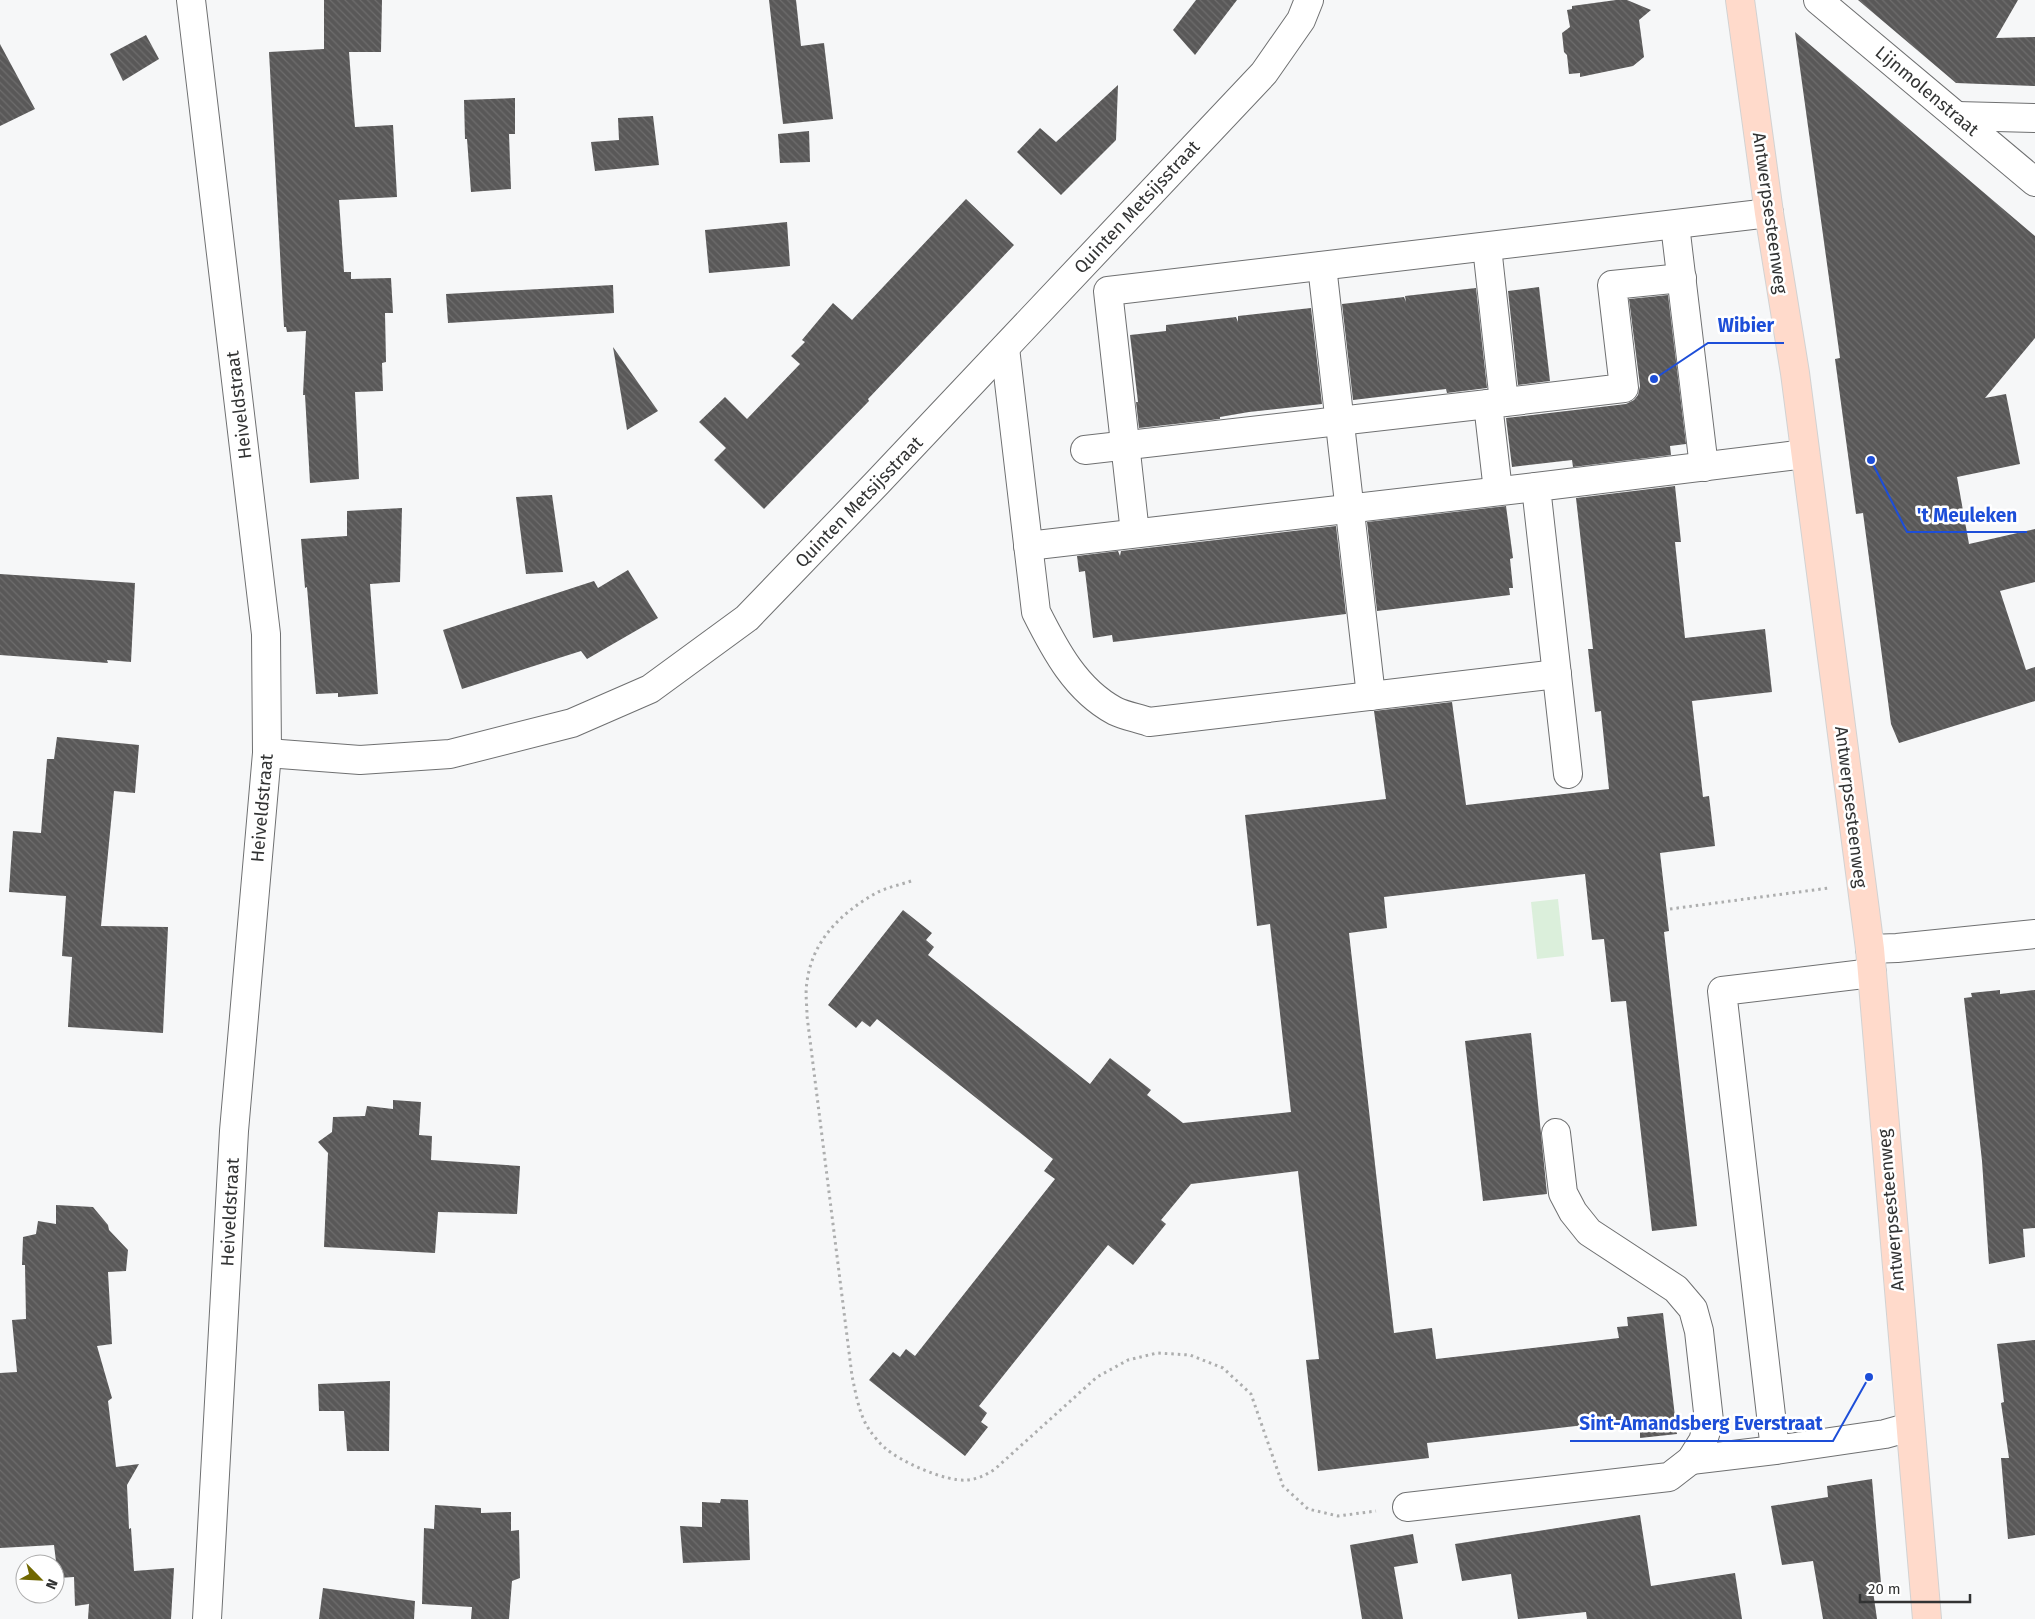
<svg xmlns="http://www.w3.org/2000/svg" width="2035" height="1619" font-family="'Fira Sans',sans-serif">
<style>
.pitch{fill:#dbefdb}
.building{fill:url(#building-back-hatch)}
.lines{fill:none;stroke-linecap:round;stroke-linejoin:round}
.minor-casing{stroke:#6f7071;stroke-width:30}
.major-casing{stroke:#d2d2d2;stroke-width:30}
.path{stroke:#adaeae;stroke-width:3;stroke-dasharray:2.5 4;stroke-linecap:butt}
.minor{stroke:#fff;stroke-width:28}
.major{stroke:#ffdacb;stroke-width:28}
.labels{text-anchor:middle;stroke-width:5;stroke-linejoin:round;paint-order:stroke}
.street-label{font-size:18px;fill:#323333;stroke:#fff}
.leader{fill:none;stroke:#1d4ed8;stroke-width:2}
.callout-dot{fill:#1d4ed8;stroke:#fff;stroke-width:2}
.callout-label{font-size:19px;text-anchor:middle;font-weight:bold;fill:#1d4ed8;stroke:#fff;stroke-width:5;stroke-linejoin:round;paint-order:stroke}
</style>
<defs>
<pattern id="building-back-hatch" width="6" height="6" patternUnits="userSpaceOnUse" patternTransform="scale(1.25)"><rect width="6" height="6" fill="#595858"/><path d="M-1 5l2 2M0 0l6 6M5-1l2 2" fill="none" stroke="#6e6d6d"/></pattern>
</defs>
<rect width="100%" height="100%" fill="#f6f7f8"/>
<path class="pitch" d="M 1558,899 L 1564,956 L 1537,959 L 1531,902 Z"/>
<g class="building">
<path d="M 324,0 L 382,0 L 381,52 L 349,52 L 352,92 L 355,127 L 393,125 L 397,197 L 339,200 L 344,272 L 351,272 L 351,279 L 391,278 L 393,313 L 385,313 L 386,362 L 382,363 L 383,391 L 355,392 L 359,479 L 310,483 L 305,395 L 303,395 L 306,331 L 287,332 L 286,327 L 284,327 L 269,52 L 324,49 Z"/>
<path d="M 769,0 L 796,0 L 801,46 L 824,43 L 833,119 L 783,124 Z"/>
<path d="M 1196,0 L 1237,0 L 1195,55 L 1173,30 Z"/>
<path d="M 1616,0 L 1627,0 L 1651,10 L 1639,20 L 1644,57 L 1633,66 L 1580,77 L 1580,73 L 1569,74 L 1567,55 L 1564,52 L 1562,33 L 1570,27 L 1567,10 L 1572,9 L 1572,6 Z"/>
<path d="M 1858,0 L 2018,0 L 1996,38 L 2035,37 L 2035,86 L 1956,83 Z"/>
<path d="M 1795,32 L 2035,236 L 2035,338 L 1985,398 L 2006,394 L 2020,464 L 1957,477 L 1969,544 L 2035,529 L 2035,582 L 2000,591 L 2026,670 L 2035,667 L 2035,701 L 1899,743 L 1891,724 L 1863,513 L 1856,514 L 1835,359 L 1840,358 Z"/>
<path d="M 146,35 L 159,59 L 123,81 L 110,54 Z"/>
<path d="M 0,44 L 35,109 L 0,126 Z"/>
<path d="M 1118,85 L 1116,140 L 1061,195 L 1017,152 L 1040,128 L 1056,142 Z"/>
<path d="M 515,98 L 515,134 L 509,134 L 511,189 L 471,192 L 467,139 L 465,139 L 464,100 Z"/>
<path d="M 653,116 L 659,165 L 595,171 L 591,142 L 619,140 L 618,118 Z"/>
<path d="M 809,131 L 810,162 L 780,163 L 778,134 Z"/>
<path d="M 966,199 L 1014,245 L 868,399 L 869,401 L 764,509 L 714,460 L 726,448 L 699,422 L 725,397 L 747,419 L 800,364 L 791,356 L 805,342 L 802,340 L 833,303 L 852,320 Z"/>
<path d="M 787,222 L 790,266 L 709,273 L 705,230 Z"/>
<path d="M 613,285 L 614,313 L 448,323 L 446,294 Z"/>
<path d="M 1539,287 L 1550,381 L 1518,385 L 1508,291 Z"/>
<path d="M 1476,288 L 1487,388 L 1447,393 L 1446,389 L 1353,400 L 1342,304 L 1404,297 L 1406,302 L 1405,296 Z"/>
<path d="M 1668,295 L 1686,444 L 1670,446 L 1671,455 L 1573,467 L 1572,460 L 1512,467 L 1506,418 L 1626,404 L 1634,400 L 1638,395 L 1640,386 L 1629,299 Z"/>
<path d="M 1311,308 L 1322,404 L 1249,412 L 1220,417 L 1220,419 L 1139,428 L 1136,402 L 1138,402 L 1130,335 L 1166,331 L 1166,325 L 1236,317 L 1238,322 L 1238,316 Z"/>
<path d="M 613,347 L 658,411 L 627,430 Z"/>
<path d="M 1675,486 L 1681,542 L 1675,542 L 1685,638 L 1765,629 L 1772,692 L 1692,701 L 1703,797 L 1709,796 L 1715,846 L 1660,853 L 1669,931 L 1664,932 L 1697,1226 L 1652,1231 L 1626,1001 L 1611,1002 L 1604,939 L 1592,940 L 1585,874 L 1384,897 L 1387,928 L 1349,933 L 1394,1333 L 1432,1328 L 1436,1359 L 1619,1338 L 1617,1327 L 1628,1326 L 1627,1317 L 1663,1313 L 1677,1434 L 1640,1438 L 1640,1429 L 1628,1430 L 1628,1420 L 1427,1443 L 1429,1458 L 1318,1471 L 1306,1360 L 1319,1359 L 1298,1171 L 1191,1184 L 1161,1220 L 1166,1224 L 1133,1265 L 1108,1245 L 979,1406 L 987,1413 L 981,1422 L 988,1427 L 965,1456 L 869,1380 L 893,1352 L 900,1357 L 906,1349 L 915,1356 L 1055,1179 L 1044,1171 L 1053,1159 L 877,1019 L 870,1027 L 862,1021 L 856,1028 L 828,1005 L 903,910 L 932,933 L 926,940 L 934,947 L 928,955 L 1090,1084 L 1110,1058 L 1151,1090 L 1147,1095 L 1183,1123 L 1291,1112 L 1270,924 L 1257,926 L 1245,815 L 1386,799 L 1374,711 L 1452,702 L 1466,805 L 1609,789 L 1601,711 L 1595,712 L 1588,649 L 1593,649 L 1576,498 Z"/>
<path d="M 552,495 L 563,572 L 526,574 L 516,497 Z"/>
<path d="M 1506,506 L 1513,558 L 1510,559 L 1513,588 L 1509,588 L 1510,595 L 1377,611 L 1367,522 Z"/>
<path d="M 402,508 L 400,582 L 370,584 L 378,694 L 338,697 L 338,693 L 316,694 L 307,587 L 305,588 L 301,539 L 347,536 L 347,511 Z"/>
<path d="M 1336,526 L 1346,614 L 1113,642 L 1112,635 L 1093,638 L 1085,571 L 1079,572 L 1077,556 L 1118,551 L 1120,556 L 1121,551 Z"/>
<path d="M 628,570 L 658,618 L 587,659 L 581,651 L 462,689 L 443,630 L 594,581 L 598,588 Z"/>
<path d="M 0,574 L 135,583 L 131,662 L 107,660 L 108,663 L 0,655 Z"/>
<path d="M 57,737 L 139,745 L 135,793 L 114,791 L 101,926 L 168,927 L 163,1033 L 68,1027 L 72,957 L 62,956 L 66,896 L 9,892 L 13,831 L 41,833 L 47,759 L 54,759 Z"/>
<path d="M 2000,990 L 2000,994 L 2035,990 L 2035,1228 L 2023,1229 L 2025,1257 L 1989,1264 L 1982,1161 L 1964,998 L 1972,997 L 1971,993 Z"/>
<path d="M 1531,1033 L 1547,1194 L 1483,1201 L 1465,1041 Z"/>
<path d="M 393,1100 L 421,1102 L 419,1135 L 432,1136 L 431,1160 L 520,1166 L 517,1214 L 438,1212 L 435,1253 L 324,1247 L 328,1153 L 318,1142 L 332,1132 L 333,1117 L 365,1116 L 367,1106 L 393,1109 Z"/>
<path d="M 56,1205 L 93,1207 L 108,1225 L 109,1230 L 128,1250 L 126,1271 L 108,1272 L 112,1344 L 97,1346 L 112,1398 L 108,1401 L 116,1467 L 139,1464 L 127,1485 L 129,1529 L 131,1528 L 134,1571 L 174,1568 L 171,1619 L 88,1619 L 89,1604 L 75,1606 L 74,1577 L 58,1578 L 54,1545 L 0,1548 L 0,1373 L 17,1372 L 12,1320 L 26,1319 L 25,1265 L 22,1265 L 23,1237 L 36,1234 L 38,1221 L 56,1224 Z"/>
<path d="M 2035,1340 L 2035,1535 L 2008,1539 L 2001,1458 L 2009,1458 L 2001,1403 L 2004,1402 L 1997,1344 Z"/>
<path d="M 390,1381 L 389,1451 L 347,1451 L 344,1411 L 319,1411 L 318,1384 Z"/>
<path d="M 1872,1479 L 1881,1583 L 1872,1584 L 1877,1619 L 1823,1619 L 1813,1561 L 1782,1565 L 1771,1506 L 1828,1497 L 1827,1486 Z"/>
<path d="M 721,1499 L 748,1500 L 750,1560 L 683,1563 L 680,1526 L 702,1527 L 702,1502 L 720,1503 Z"/>
<path d="M 435,1505 L 481,1508 L 481,1513 L 511,1512 L 511,1531 L 519,1530 L 520,1578 L 512,1581 L 509,1619 L 471,1619 L 472,1607 L 422,1604 L 424,1528 L 434,1529 Z"/>
<path d="M 1640,1515 L 1651,1586 L 1735,1573 L 1742,1619 L 1587,1619 L 1586,1612 L 1518,1619 L 1511,1574 L 1462,1581 L 1455,1544 Z"/>
<path d="M 1413,1534 L 1418,1563 L 1394,1567 L 1403,1619 L 1362,1619 L 1350,1545 Z"/>
<path d="M 323,1588 L 415,1601 L 414,1619 L 319,1619 Z"/>
</g>
<g class="lines">
<defs>
<g id="minor">
<path d="M 191,0 L 266,634 L 267,753 L 234,1131 L 207,1619"/>
<path d="M 1818,0 L 2035,182"/>
<path d="M 1957,116 L 2035,118"/>
<path d="M 1675,225 L 1704,467"/>
<path d="M 1487,247 L 1504,402"/>
<path d="M 1322,266 L 1371,696"/>
<path d="M 1005,348 L 1036,612 C 1055,650 1076,690 1115,711 C 1125,716 1138,718 1149,722 L 1557,674"/>
<path d="M 1085,450 L 1488,404"/>
<path d="M 1498,491 L 1488,404 L 1624,388 L 1612,285 L 1682,278"/>
<path d="M 1135,533 L 1108,291 L 1769,213"/>
<path d="M 1028,546 L 1536,487"/>
<path d="M 267,753 L 360,760 L 450,754 L 572,723 L 650,689 L 747,618 L 877,483 L 1264,73 L 1301,20 L 1309,0"/>
<path d="M 1568,774 L 1536,487 L 1805,454"/>
<path d="M 1870,949 L 1897,948 L 2035,934"/>
<path d="M 1872,973 L 1722,991 L 1775,1450 L 1885,1434 L 1910,1427"/>
<path d="M 1691,1460 L 1775,1450"/>
<path d="M 1407,1507 L 1669,1477 L 1691,1460 L 1703,1441 L 1709,1421 L 1699,1331 L 1693,1309 L 1676,1289 L 1589,1232 L 1573,1212 L 1563,1193 L 1556,1133"/>
</g>
<path id="major" d="M 1740,0 L 1769,213 L 1795,373 L 1870,949 L 1927,1619"/>
</defs>
<use href="#minor" class="minor-casing"/>
<use href="#major" class="major-casing"/>
<g class="path">
<path d="M 911,881 C 900,885 888,887 878,892 C 843,911 812,940 807,982 C 805,993 807,1005 807,1016 L 852,1376 C 856,1394 859,1415 870,1431 C 874,1436 880,1444 885,1448 C 901,1462 946,1482 967,1480 C 978,1479 986,1475 995,1469 L 1097,1377 L 1128,1360 L 1157,1353 L 1190,1355 L 1223,1368 L 1251,1394 L 1283,1486 L 1308,1509 L 1338,1516 L 1376,1511"/>
<path d="M 1670,909 L 1829,888"/>
</g>
<use href="#minor" class="minor"/>
<use href="#major" class="major"/>
</g>
<g class="labels">
<g class="street-label">
<text transform="translate(1927 91) rotate(40)" y="6">Lijnmolenstraat</text>
<text transform="translate(1137 207) rotate(-47)" y="6">Quinten Metsijsstraat</text>
<text transform="translate(1770 213) rotate(82)" y="6">Antwerpsesteenweg</text>
<text transform="translate(239 405) rotate(-97)" y="6">Heiveldstraat</text>
<text transform="translate(859 502) rotate(-46)" y="6">Quinten Metsijsstraat</text>
<text transform="translate(1851 807) rotate(83)" y="6">Antwerpsesteenweg</text>
<text transform="translate(262 808) rotate(-85)" y="6">Heiveldstraat</text>
<text transform="translate(1891 1210) rotate(-95)" y="6">Antwerpsesteenweg</text>
<text transform="translate(230 1212) rotate(-87)" y="6">Heiveldstraat</text>
</g>
</g>
<path class="leader" d="M1654 379L1708 343H1784M1871 460L1907 532H2027M1869 1377L1833 1441H1570"/>
<g class="callout-dot">
<circle cx="1654" cy="379" r="5"/>
<circle cx="1871" cy="460" r="5"/>
<circle cx="1869" cy="1377" r="5"/>
</g>
<g class="callout-label">
<text x="1746" y="332">Wibier</text>
<text x="1967" y="522">'t Meuleken</text>
<text x="1701" y="1430">Sint-Amandsberg Everstraat</text>
</g>
<g transform="translate(40 1579) rotate(114)"><circle r="24" fill="#ffffff" stroke="#adadad"/>
<path d="M0-4L9 19L0 12L-9 19Z" fill="#716800"/>
<text y="-8" font-size="14" font-weight="bold" text-anchor="middle" fill="#323333">N</text>
</g>
<path d="M1860 1594v8h110v-8" fill="none" stroke="#323333" stroke-width="2.5"/>
<text x="1868" y="1594" font-size="15" fill="#323333" stroke="#ffffff" stroke-width="4" paint-order="stroke">20 m</text>
</svg>
